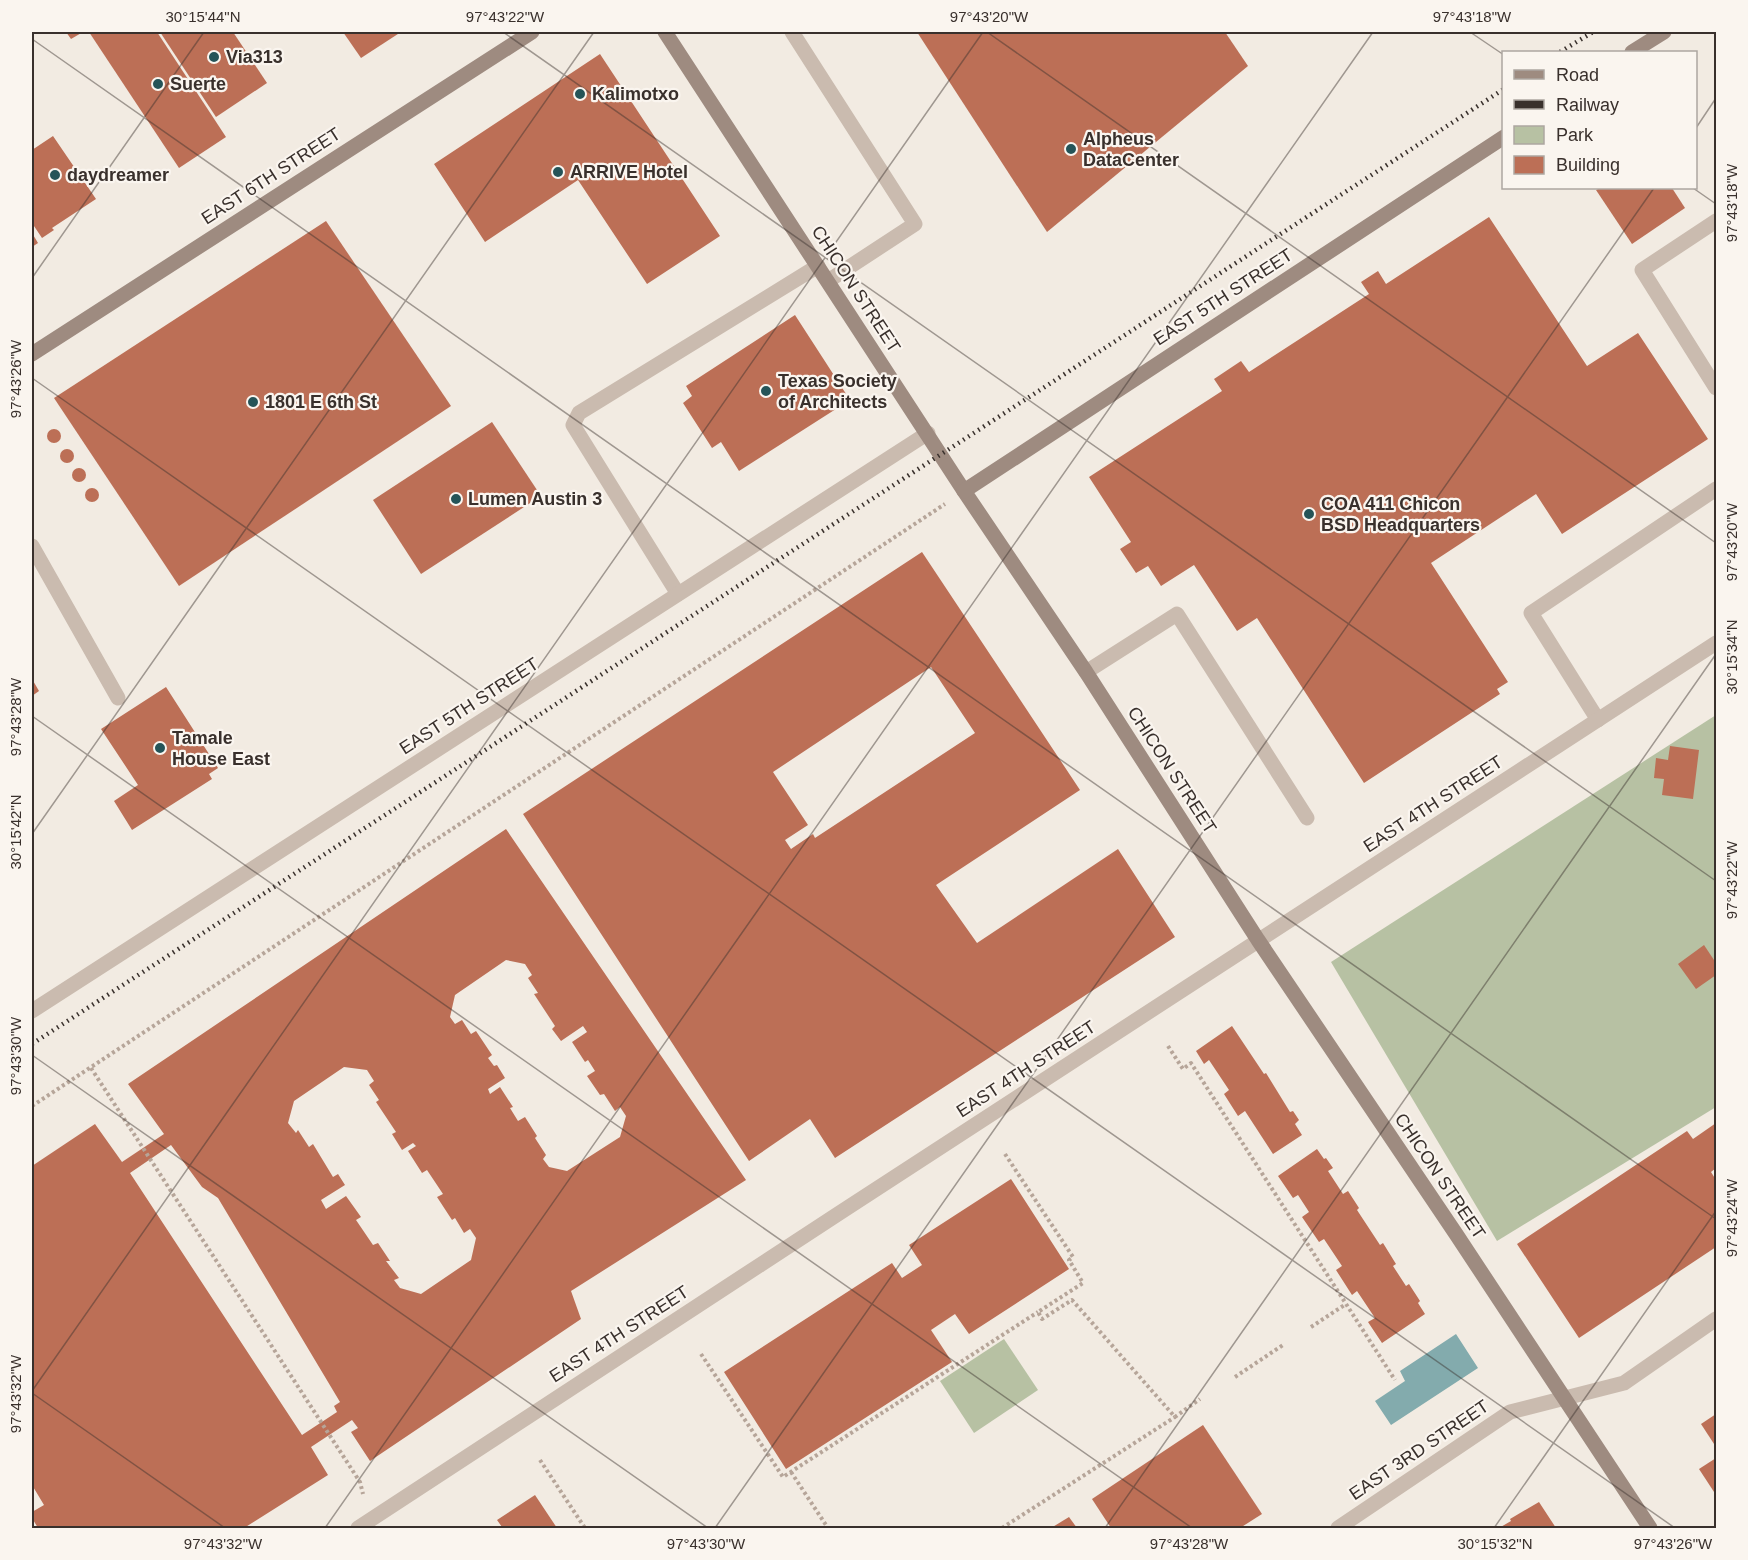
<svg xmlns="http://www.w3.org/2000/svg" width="1748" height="1560" font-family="Arial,sans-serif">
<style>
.green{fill:#b7c1a3}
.water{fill:#83abad}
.building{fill:#bc6f56;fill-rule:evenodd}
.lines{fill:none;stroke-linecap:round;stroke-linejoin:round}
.path{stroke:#b6a599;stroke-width:4;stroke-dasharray:3 3;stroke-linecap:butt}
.lane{stroke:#cabbaf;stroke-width:15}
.street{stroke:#cabbaf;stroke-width:15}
.secondary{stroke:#9e8b80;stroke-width:15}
.rail{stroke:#39302c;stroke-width:4.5;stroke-dasharray:1.5 4.5;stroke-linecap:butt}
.ticks{fill:none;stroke:#39302c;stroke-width:1.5;stroke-opacity:0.45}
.poi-dot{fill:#255458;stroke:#faf5ef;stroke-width:2}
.labels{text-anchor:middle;stroke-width:4.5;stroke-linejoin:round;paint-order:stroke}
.poi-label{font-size:18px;font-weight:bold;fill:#39302c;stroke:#faf5ef;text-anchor:start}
.street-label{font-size:18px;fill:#39302c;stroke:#faf5ef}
.neatline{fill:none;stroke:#39302c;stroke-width:2}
.ticks-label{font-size:15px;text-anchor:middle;fill:#39302c}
</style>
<rect width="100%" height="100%" fill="#f2ebe2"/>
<g class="green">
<path d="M 1716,715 L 1716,1107 L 1497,1241 L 1331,962 Z"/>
<path d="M 1004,1339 L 1038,1390 L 974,1433 L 940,1381 Z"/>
</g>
<path class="water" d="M 1456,1334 L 1478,1368 L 1391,1425 L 1375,1401 L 1405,1381 L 1400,1371 Z"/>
<g class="building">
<path d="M 66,32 L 83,32 L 71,39 Z"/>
<path d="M 89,32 L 157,32 L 226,137 L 179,168 Z"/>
<path d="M 160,32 L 233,32 L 267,83 L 216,117 Z"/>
<path d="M 343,32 L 401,32 L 361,58 Z"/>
<path d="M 917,32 L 1225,32 L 1248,66 L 1047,232 Z"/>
<path d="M 600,54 L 720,236 L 647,284 L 578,180 L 485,242 L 434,164 Z"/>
<path d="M 53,136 L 96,199 L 52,228 L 54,230 L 42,238 L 32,223 L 32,150 Z"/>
<path d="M 1600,188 L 1672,188 L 1685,208 L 1632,244 L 1596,190 Z"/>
<path d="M 1489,217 L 1587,366 L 1638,333 L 1708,439 L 1562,534 L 1536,494 L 1431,563 L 1508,682 L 1497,689 L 1500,694 L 1364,783 L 1257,618 L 1237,631 L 1194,565 L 1161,586 L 1148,566 L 1136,573 L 1120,549 L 1131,542 L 1089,477 L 1222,391 L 1214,379 L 1241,361 L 1249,372 L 1369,294 L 1361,282 L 1378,271 L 1386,284 Z"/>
<path d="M 326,221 L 451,406 L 179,586 L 54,398 Z"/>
<path d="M 32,233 L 38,243 L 32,247 Z"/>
<path d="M 795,315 L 850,400 L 739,471 L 721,442 L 712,448 L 683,403 L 692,396 L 686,386 Z"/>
<path d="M 492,422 L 541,496 L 421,574 L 373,500 Z"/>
<circle cx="54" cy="436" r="7"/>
<circle cx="67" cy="456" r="7"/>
<circle cx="79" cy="475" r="7"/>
<circle cx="92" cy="495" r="7"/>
<path d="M 922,552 L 1080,790 L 936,885 L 977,943 L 1118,849 L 1175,937 L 835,1158 L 810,1119 L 749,1161 L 523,814 ZM 931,667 L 975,733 L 815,838 L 813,834 L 791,849 L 785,840 L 808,825 L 773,772 Z"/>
<path d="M 32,679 L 39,691 L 32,696 Z"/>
<path d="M 166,687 L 218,768 L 209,774 L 212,779 L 132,830 L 114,801 L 138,785 L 101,729 Z"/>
<path d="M 1670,746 L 1699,750 L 1693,799 L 1662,795 L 1664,779 L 1654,778 L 1656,758 L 1668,760 Z"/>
<path d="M 506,829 L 746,1180 L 571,1291 L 581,1319 L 370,1461 L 351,1432 L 358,1428 L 352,1420 L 311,1447 L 328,1475 L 244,1528 L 38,1528 L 32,1518 L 32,1512 L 44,1505 L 32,1485 L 32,1166 L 95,1124 L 122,1162 L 164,1134 L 128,1084 ZM 506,960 L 525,964 L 532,975 L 528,978 L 538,993 L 534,994 L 555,1026 L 552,1029 L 561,1041 L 583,1026 L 587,1032 L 572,1042 L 585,1062 L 588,1060 L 595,1071 L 587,1076 L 600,1095 L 604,1094 L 615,1111 L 620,1107 L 626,1116 L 620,1137 L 567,1171 L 549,1167 L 543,1159 L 546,1155 L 535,1138 L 537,1136 L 525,1117 L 518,1121 L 510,1108 L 513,1107 L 500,1087 L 490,1094 L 488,1089 L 505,1078 L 497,1065 L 494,1066 L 488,1058 L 492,1055 L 476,1031 L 471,1034 L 462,1020 L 455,1024 L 450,1017 L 455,995 ZM 344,1067 L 367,1070 L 374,1081 L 369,1085 L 379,1100 L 376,1102 L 396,1132 L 392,1134 L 402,1150 L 413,1143 L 416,1146 L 408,1151 L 422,1173 L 427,1170 L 443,1194 L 437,1197 L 452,1220 L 455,1218 L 464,1233 L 470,1229 L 476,1238 L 471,1260 L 421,1294 L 400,1288 L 394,1280 L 399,1278 L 386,1261 L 390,1261 L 378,1243 L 373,1245 L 356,1220 L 361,1217 L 346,1196 L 326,1209 L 321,1200 L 345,1185 L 338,1174 L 333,1177 L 313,1144 L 309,1147 L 298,1130 L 296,1133 L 288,1123 L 294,1101 ZM 171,1145 L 202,1187 L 218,1198 L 340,1402 L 334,1406 L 337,1412 L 302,1435 L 130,1173 Z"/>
<path d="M 1704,945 L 1716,963 L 1716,975 L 1696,989 L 1678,964 Z"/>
<path d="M 1232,1026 L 1264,1074 L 1266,1073 L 1290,1112 L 1293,1111 L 1299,1120 L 1295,1124 L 1302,1135 L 1273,1154 L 1245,1111 L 1238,1116 L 1224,1094 L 1229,1090 L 1209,1060 L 1204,1064 L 1196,1051 Z"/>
<path d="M 1716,1123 L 1716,1168 L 1711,1172 L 1716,1180 L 1716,1247 L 1579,1338 L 1517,1244 L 1687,1131 L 1693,1139 Z"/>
<path d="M 1317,1149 L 1324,1159 L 1326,1158 L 1333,1168 L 1328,1171 L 1343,1194 L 1348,1191 L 1359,1208 L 1357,1210 L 1380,1245 L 1383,1243 L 1396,1264 L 1393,1266 L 1406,1286 L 1409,1284 L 1420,1301 L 1418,1303 L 1425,1314 L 1382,1343 L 1368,1322 L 1375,1318 L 1357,1291 L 1352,1295 L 1336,1270 L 1342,1266 L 1324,1239 L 1319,1242 L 1302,1217 L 1309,1212 L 1298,1195 L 1293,1198 L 1278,1176 Z"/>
<path d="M 1011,1179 L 1069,1269 L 969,1334 L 955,1314 L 931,1330 L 952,1362 L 786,1469 L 724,1372 L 892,1263 L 902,1278 L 922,1265 L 909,1245 Z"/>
<path d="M 1716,1414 L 1716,1447 L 1701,1424 Z"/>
<path d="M 1203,1425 L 1262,1514 L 1240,1528 L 1111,1528 L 1092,1499 Z"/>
<path d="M 1716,1458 L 1716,1495 L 1699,1469 Z"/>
<path d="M 535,1495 L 557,1528 L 499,1528 L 502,1527 L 497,1520 Z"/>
<path d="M 1539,1502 L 1556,1528 L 1499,1528 L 1511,1521 L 1510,1519 Z"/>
<path d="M 1069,1517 L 1077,1528 L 1051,1528 Z"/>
</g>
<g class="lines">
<g class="path">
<path d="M 1168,1046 L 1183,1069 L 1191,1063 L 1395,1380"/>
<path d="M 91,1068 L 360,1482 L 363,1494"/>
<path d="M 32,1106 L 945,504"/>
<path d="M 1005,1154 L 1073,1257 L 1069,1260 L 1083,1283 L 1038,1312 L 1042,1319 L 1072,1300 L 1175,1417 L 1200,1399"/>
<path d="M 1311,1327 L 1346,1304"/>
<path d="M 701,1354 L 783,1477 L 1038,1312"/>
<path d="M 1235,1377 L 1283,1345"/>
<path d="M 540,1460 L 585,1528"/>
<path d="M 791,1472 L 828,1528"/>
<path d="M 1002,1528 L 1175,1417"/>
</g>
<g class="lane">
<path d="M 792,32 L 915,224 L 828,281"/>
<path d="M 1716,221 L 1642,270 L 1716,388"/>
<path d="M 32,546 L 118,698"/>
<path d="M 678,594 L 573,425 L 579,413 L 818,266"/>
<path d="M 1086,672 L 1177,614 L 1307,818"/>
<path d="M 1598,720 L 1531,613 L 1716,489"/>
</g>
<g class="street">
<path d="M 32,1011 L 928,433"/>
<path d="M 358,1528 L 841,1212 L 1716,643"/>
<path d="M 1338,1528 L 1510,1412 L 1624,1383 L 1716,1319"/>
</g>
<g class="secondary">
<path d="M 665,32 L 964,491 L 1086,672 L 1258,940 L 1456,1234 L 1650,1528"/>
<path d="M 1632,52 L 1664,32"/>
<path d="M 32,354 L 532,32"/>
<path d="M 964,491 L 1504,137"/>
</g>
<g class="rail">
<path d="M 1560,52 L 1593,32"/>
<path d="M 32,1044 L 1504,89"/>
</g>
</g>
<path class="ticks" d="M 503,32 L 1716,881M 987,32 L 1716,543M 1470,32 L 1504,55M 32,39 L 1716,1219M 1696,128 L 1716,98M 1693,188 L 1716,204M 32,278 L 204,32M 32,378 L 1675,1528M 32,716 L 1192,1528M 32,834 L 594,32M 32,1055 L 708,1528M 32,1391 L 983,32M 32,1393 L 225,1528M 325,1528 L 1373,32M 715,1528 L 1654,188M 1105,1528 L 1716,654M 1494,1528 L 1716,1211"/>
<g class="poi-dot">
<circle cx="214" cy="57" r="6"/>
<circle cx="158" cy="84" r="6"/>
<circle cx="580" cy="94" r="6"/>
<circle cx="1071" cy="149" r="6"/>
<circle cx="558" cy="172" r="6"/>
<circle cx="55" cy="175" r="6"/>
<circle cx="766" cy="391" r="6"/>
<circle cx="253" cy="402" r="6"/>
<circle cx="456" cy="499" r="6"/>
<circle cx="1309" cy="514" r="6"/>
<circle cx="160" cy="748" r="6"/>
</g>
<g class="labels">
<g class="poi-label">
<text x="226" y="63">Via313</text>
<text x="170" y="90">Suerte</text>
<text x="592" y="100">Kalimotxo</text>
<text x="1083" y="145">Alpheus<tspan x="1083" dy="21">DataCenter</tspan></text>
<text x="570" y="178">ARRIVE Hotel</text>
<text x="67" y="181">daydreamer</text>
<text x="778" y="387">Texas Society<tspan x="778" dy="21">of Architects</tspan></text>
<text x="265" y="408">1801 E 6th St</text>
<text x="468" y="505">Lumen Austin 3</text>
<text x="1321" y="510">COA 411 Chicon<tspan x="1321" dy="21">BSD Headquarters</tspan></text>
<text x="172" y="744">Tamale<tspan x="172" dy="21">House East</tspan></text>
</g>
<g class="street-label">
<text transform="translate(271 176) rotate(-33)" y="6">EAST 6TH STREET</text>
<text transform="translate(856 289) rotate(57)" y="6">CHICON STREET</text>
<text transform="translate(1223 297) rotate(-33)" y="6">EAST 5TH STREET</text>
<text transform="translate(469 706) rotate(-33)" y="6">EAST 5TH STREET</text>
<text transform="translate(1172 770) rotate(57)" y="6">CHICON STREET</text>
<text transform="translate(1433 804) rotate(-33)" y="6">EAST 4TH STREET</text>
<text transform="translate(1026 1069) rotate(-33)" y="6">EAST 4TH STREET</text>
<text transform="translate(1440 1176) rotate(56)" y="6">CHICON STREET</text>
<text transform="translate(619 1334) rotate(-33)" y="6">EAST 4TH STREET</text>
<text transform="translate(1419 1450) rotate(-34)" y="6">EAST 3RD STREET</text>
</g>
</g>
<rect width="1748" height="1560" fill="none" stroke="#faf5ef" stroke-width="66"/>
<rect x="1502" y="51" width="195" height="138" fill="#faf5ef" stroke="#ada6a1" stroke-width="1.5"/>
<rect x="1514" y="70" width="30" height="9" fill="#9e8b80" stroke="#ada6a1" stroke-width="1.5"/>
<text x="1556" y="81" font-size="18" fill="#39302c">Road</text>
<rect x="1514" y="100" width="30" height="9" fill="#39302c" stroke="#ada6a1" stroke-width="1.5"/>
<text x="1556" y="111" font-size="18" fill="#39302c">Railway</text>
<rect x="1514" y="126" width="30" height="18" fill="#b7c1a3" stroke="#ada6a1" stroke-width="1.5"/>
<text x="1556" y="141" font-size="18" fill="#39302c">Park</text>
<rect x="1514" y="156" width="30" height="18" fill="#bc6f56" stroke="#ada6a1" stroke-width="1.5"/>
<text x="1556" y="171" font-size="18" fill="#39302c">Building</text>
<rect x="33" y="33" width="1682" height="1494" class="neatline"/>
<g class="ticks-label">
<text x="203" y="22">30°15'44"N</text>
<text x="505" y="22">97°43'22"W</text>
<text x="989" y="22">97°43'20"W</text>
<text x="1472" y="22">97°43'18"W</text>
<text transform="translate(1732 203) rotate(-90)" y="5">97°43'18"W</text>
<text transform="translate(16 379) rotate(-90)" y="5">97°43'26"W</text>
<text transform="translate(1732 542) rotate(-90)" y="5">97°43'20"W</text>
<text transform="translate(1732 657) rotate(-90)" y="5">30°15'34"N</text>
<text transform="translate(16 717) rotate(-90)" y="5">97°43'28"W</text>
<text transform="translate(16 832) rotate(-90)" y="5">30°15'42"N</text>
<text transform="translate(1732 880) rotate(-90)" y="5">97°43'22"W</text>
<text transform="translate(16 1056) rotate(-90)" y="5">97°43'30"W</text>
<text transform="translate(1732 1218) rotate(-90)" y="5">97°43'24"W</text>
<text transform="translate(16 1394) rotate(-90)" y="5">97°43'32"W</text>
<text x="223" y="1549">97°43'32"W</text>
<text x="706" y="1549">97°43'30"W</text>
<text x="1189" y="1549">97°43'28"W</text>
<text x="1495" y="1549">30°15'32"N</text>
<text x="1673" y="1549">97°43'26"W</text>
</g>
</svg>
